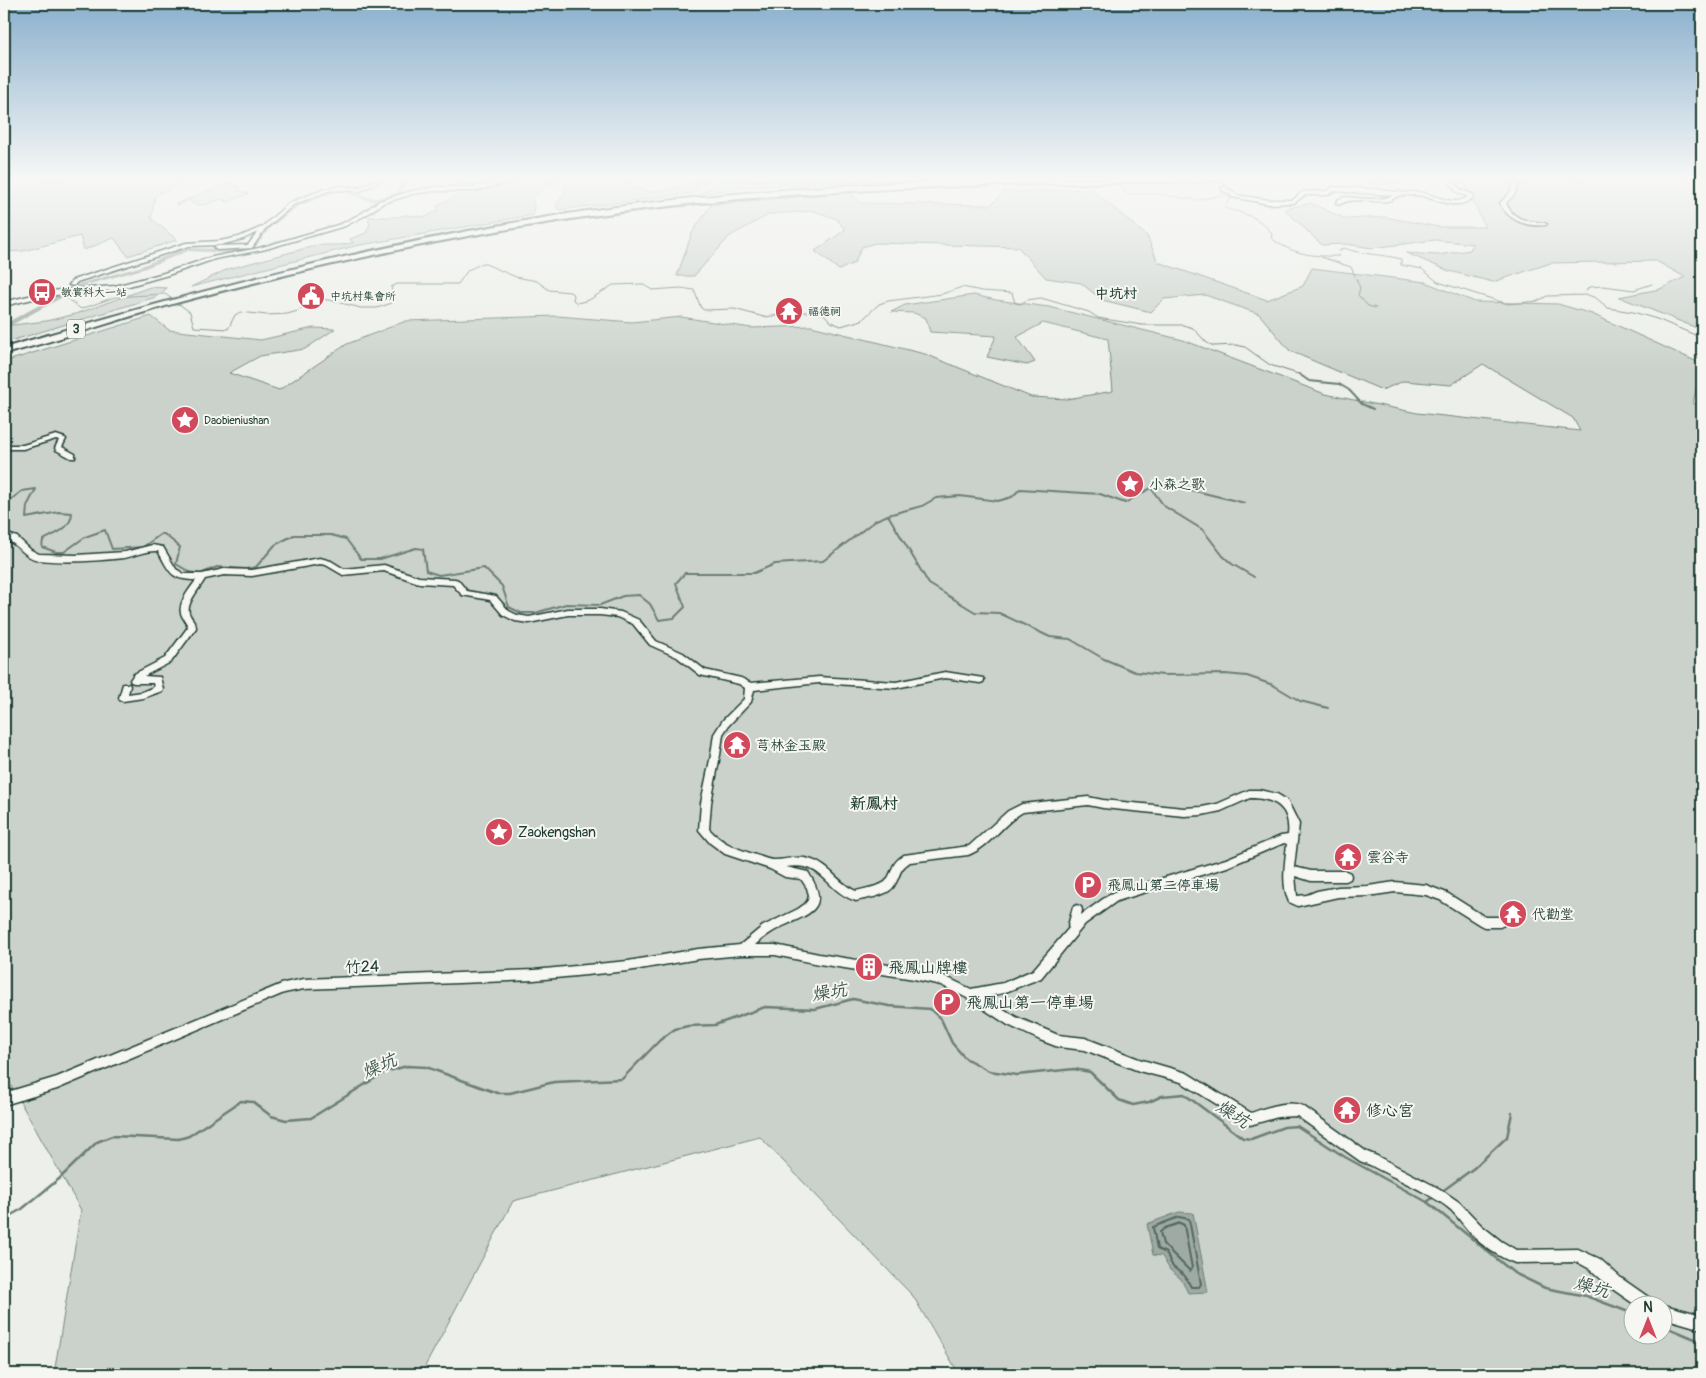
<svg xmlns="http://www.w3.org/2000/svg" width="1706" height="1378" font-family="Pangolin,'LXGW WenKai TC',sans-serif">
<style>
.green{fill:#cbd2cc;stroke:#758880;fill-rule:evenodd}
.water{fill:#9faaa4;stroke:#6c7e77}
.lines{fill:none;stroke-linecap:round;stroke-linejoin:round}
.shore{stroke:#526961;stroke-width:2}
.stream-far2{stroke:#6c7e77;stroke-width:1}
.stream-far1{stroke:#6c7e77;stroke-width:2}
.stream{stroke:#6c7e77;stroke-width:2.5}
.river{fill:#9faaa4;fill-rule:evenodd}
.minor-casing{stroke:#1f3d34;stroke-width:3}
.highway-casing{stroke:#1f3d34;stroke-width:4}
.minor{fill:#f6f6f2;fill-rule:evenodd}
.highway{fill:#f6f6f2;fill-rule:evenodd}
.labels{text-anchor:middle;stroke-width:4;stroke-linejoin:round;paint-order:stroke}
.far-poi-label{font-size:11px;fill:#1f3d34;stroke:#f6f6f2;text-anchor:start}
.shield{fill:#f6f6f2;stroke:#60746d;stroke-width:1}
.shield-label{font-size:12px;font-weight:bold;fill:#1f3d34}
.far-quarter-label{font-size:14px;font-weight:bold;fill:#1f3d34;stroke:#f6f6f2}
.poi-label{font-size:14px;fill:#1f3d34;stroke:#f6f6f2;text-anchor:start}
.quarter-label{font-size:16px;font-weight:bold;fill:#1f3d34;stroke:#f6f6f2}
.near-street-label{font-size:16px;fill:#1f3d34;stroke:#f6f6f2}
.near-poi-label{font-size:16px;fill:#1f3d34;stroke:#f6f6f2;text-anchor:start}
.near-water-label{font-size:18px;font-style:italic;fill:#3f5850;stroke:#f6f6f2}
</style>
<rect width="100%" height="100%" fill="#edefea"/>
<filter id="ink" filterUnits="userSpaceOnUse"><feTurbulence type="fractalNoise" baseFrequency=".02" numOctaves="2"/><feDisplacementMap in="SourceGraphic" scale="10" xChannelSelector="R" yChannelSelector="G"/><feConvolveMatrix kernelMatrix="1 2 1 2 8 2 1 2 1" color-interpolation-filters="sRGB"/></filter>
<g filter="url(#ink)">
<g class="green">
<path d="M 4,179 L 190,179 L 155,196 L 151,218 L 177,240 L 128,256 L 114,238 L 84,250 L 80,236 L 23,251 L 4,252 Z"/>
<path d="M 524,179 L 562,179 L 549,184 L 531,198 L 534,205 L 533,215 L 355,246 L 191,287 L 228,269 L 318,245 L 341,245 L 353,243 L 350,239 L 366,233 L 370,224 L 368,220 L 370,217 L 397,217 L 406,215 L 426,217 L 437,211 L 439,204 L 452,199 L 458,192 L 495,188 Z"/>
<path d="M 566,179 L 636,179 L 626,187 L 654,192 L 710,179 L 692,193 L 559,210 L 556,206 C 561,198 568,189 566,179 Z"/>
<path d="M 723,179 L 752,180 L 928,179 L 746,187 L 700,194 Z"/>
<path d="M 1384,179 L 1702,179 L 1702,330 L 1619,297 L 1660,289 L 1685,277 L 1656,261 L 1551,263 L 1493,282 L 1449,271 L 1406,253 L 1438,255 L 1470,250 L 1473,244 L 1435,240 L 1372,248 L 1345,244 L 1322,245 L 1284,209 L 1310,203 L 1346,219 L 1385,217 L 1439,227 L 1485,227 L 1463,179 L 1375,185 L 1364,181 Z"/>
<path d="M 230,182 L 233,183 L 229,185 L 240,187 L 238,192 L 241,191 L 248,194 L 228,202 L 221,199 L 205,205 L 193,204 L 189,200 L 179,205 L 176,204 Z"/>
<path d="M 1091,189 L 1147,236 L 1158,262 L 1267,300 L 1303,286 L 1312,268 L 1425,282 L 1475,302 L 1558,304 L 1592,314 L 1702,364 L 1693,403 L 1702,407 L 1702,1374 L 959,1374 L 913,1296 L 760,1137 L 513,1201 L 421,1374 L 54,1374 L 81,1210 L 4,1073 L 4,362 L 151,316 L 169,330 L 261,340 L 313,328 L 335,329 L 305,349 L 260,356 L 229,373 L 279,390 L 347,344 L 406,321 L 557,316 L 632,322 L 681,317 L 751,328 L 811,326 L 925,354 L 1031,397 L 1067,399 L 1113,391 L 1108,339 L 1043,323 L 1017,337 L 1035,362 L 1027,365 L 987,357 L 996,336 L 930,332 L 926,318 L 914,313 L 891,312 L 905,305 L 974,295 L 996,300 L 1049,307 L 1183,340 L 1325,394 L 1417,413 L 1580,431 L 1573,418 L 1483,364 L 1451,385 L 1404,381 L 1382,390 L 1290,351 L 1259,314 L 1205,295 L 1164,299 L 1151,312 L 1102,300 L 1081,283 L 1046,278 L 1018,247 L 875,243 L 862,247 L 854,263 L 839,270 L 815,251 L 845,230 L 837,219 L 814,211 L 770,214 L 730,236 L 694,276 L 677,276 L 692,233 L 711,205 L 851,192 L 859,203 L 991,205 L 1004,192 ZM 1634,1306 L 1664,1306 L 1664,1336 L 1634,1336 Z"/>
<path d="M 150,287 L 167,288 L 156,297 L 4,343 L 4,326 L 46,321 L 76,314 Z"/>
</g>
<path class="water" d="M 1179,1212 L 1193,1213 L 1208,1292 L 1188,1293 L 1181,1279 L 1170,1270 L 1162,1256 L 1153,1255 L 1147,1224 Z"/>
<g class="lines">
<g class="shore">
<path d="M 1179,1217 L 1189,1219 L 1201,1284 L 1199,1287 L 1191,1287 L 1185,1276 L 1173,1267 L 1166,1253 L 1157,1249 L 1153,1227 Z"/>
<path d="M 1180,1223 L 1184,1225 L 1192,1268 L 1190,1271 L 1163,1244 L 1160,1232 L 1165,1228 Z"/>
</g>
<g class="stream-far2">
<path d="M 1109,182 L 1125,187 L 1124,192 L 1127,194 L 1157,194 L 1197,200 L 1224,195 L 1231,198 L 1224,208 C 1243,213 1261,217 1272,234 L 1271,238 C 1291,254 1314,257 1339,256 L 1340,250 L 1344,248 C 1362,255 1382,254 1401,259 L 1401,265 L 1422,269 L 1438,282 L 1508,304 L 1538,301 L 1547,296 L 1588,295 L 1596,298 L 1608,308 L 1633,312 L 1657,319 L 1702,338"/>
<path d="M 1321,257 L 1351,267 L 1360,288 L 1358,295 L 1368,306 L 1376,308"/>
<path d="M 1586,291 L 1589,287 L 1603,286 L 1634,290 L 1652,284"/>
<path d="M 61,294 L 81,309 L 115,297 L 165,294 L 190,312 L 194,327 L 228,329 L 235,315 L 240,312 L 267,315 L 287,314 L 298,311 L 316,299 L 329,300 L 361,308 L 377,308 L 392,303"/>
<path d="M 394,299 L 391,287 L 397,284 L 458,284 L 468,270 L 483,263 L 516,277 L 537,281 L 549,290 L 570,292 L 574,295 L 573,300 L 577,303 L 589,300 L 613,285 L 642,284 L 652,290 L 681,288 L 694,290 L 701,308 L 704,310 L 734,309 L 764,317 L 805,312 L 824,314 L 831,322 L 841,326 L 862,320 L 879,304 L 888,301 L 942,294 L 962,287 L 982,291 L 1012,293 L 1015,303 L 1020,304 L 1027,300 L 1041,298 L 1089,312 L 1098,318 L 1142,325 L 1183,325 L 1193,328 L 1207,343 L 1214,346 L 1236,345 L 1245,347 L 1270,365 L 1301,375"/>
</g>
<g class="stream-far1">
<path d="M 1299,374 L 1309,381 L 1339,384 L 1349,390 L 1362,404 L 1373,409"/>
<path d="M 1151,488 L 1162,483 L 1245,503"/>
<path d="M 4,505 L 22,491 L 36,489 L 27,506 L 26,518 L 59,512 L 72,513 C 71,529 55,534 43,540 L 42,547 L 56,552 L 64,552 L 85,537 L 105,530 L 112,549 L 143,547 L 161,534 L 164,534 L 180,547 L 176,564 L 190,572 L 200,574 L 217,567 L 246,569 L 256,567 L 275,545 L 294,535 L 331,535 L 346,539 L 361,559 L 380,559 L 416,548 L 423,549 L 426,571 L 439,575 L 484,568 L 502,586 L 509,607 L 521,613 L 535,613 L 566,604 L 600,605 L 623,596 L 639,595 L 650,604 L 659,620 L 674,618 L 685,607 L 676,583 L 685,573 L 754,573 L 775,564 L 823,561 L 876,520 L 888,515 L 922,506 L 936,498 L 960,496 L 998,501 L 1012,497 L 1020,489 L 1100,494 L 1125,503 L 1151,488 L 1164,506 L 1203,530 L 1223,556 L 1232,564 L 1254,577"/>
<path d="M 888,515 L 929,584 L 975,612 L 999,613 L 1050,637 L 1070,639 L 1104,659 L 1135,672 L 1163,675 L 1225,674 L 1247,676 L 1273,685 L 1300,701 L 1328,708"/>
</g>
<g class="stream">
<path d="M 1441,1192 L 1474,1168 L 1507,1137 L 1512,1113"/>
<path d="M 1427,1202 L 1435,1196"/>
<path d="M 4,1219 L 22,1209 L 59,1179 L 97,1142 L 112,1136 L 179,1139 L 189,1136 L 241,1101 L 253,1102 L 271,1116 L 286,1120 L 311,1118 L 385,1072 L 407,1066 L 426,1067 L 497,1093 L 510,1093 L 554,1082 L 622,1079 L 660,1040 L 675,1029 L 688,1026 L 715,1025 L 765,1007 L 815,1009 L 853,999 L 889,1006 L 930,1009 L 941,1019 L 952,1043 L 965,1058 L 989,1071 L 1017,1075 L 1074,1069 L 1090,1072 L 1119,1100 L 1133,1105 L 1149,1102 L 1162,1096 L 1184,1094 L 1243,1138 L 1251,1139 L 1284,1127 L 1297,1126 L 1345,1157 L 1427,1202 L 1514,1273 L 1545,1288 L 1586,1296 L 1634,1314"/>
<path d="M 1664,1326 L 1702,1342"/>
</g>
<g class="river">
<path d="M 402,179 L 408,179 L 401,194 L 378,202 L 365,200 L 342,191 L 332,193 L 297,207 L 271,227 L 254,249 L 226,253 L 188,251 L 143,269 L 83,286 L 4,329 L 4,324 L 79,284 L 139,267 L 185,248 L 226,249 L 250,246 L 267,225 L 293,205 L 329,190 L 343,187 L 368,197 L 378,198 L 397,192 Z"/>
<path d="M 451,179 C 460,179 463,185 472,181 L 472,179 L 478,179 L 478,182 C 469,188 458,188 451,179 Z"/>
</g>
<defs>
<g id="minor">
<path d="M 379,179 L 385,179 L 361,191 L 341,190 L 328,191 L 293,205 L 265,229 L 252,248 L 217,250 L 214,248 L 217,246 L 248,245 L 258,232 L 243,239 L 220,245 L 189,246 L 77,282 L 74,286 L 69,285 L 73,280 L 186,243 L 220,241 L 239,237 L 262,227 L 289,203 L 325,189 L 341,186 L 358,188 Z"/>
<path d="M 509,179 L 518,179 L 475,191 L 435,191 L 413,194 L 383,203 L 366,215 L 345,226 L 262,250 L 215,259 L 168,275 L 115,290 L 45,296 L 4,306 L 4,302 L 49,291 L 115,286 L 164,273 L 212,257 L 259,248 L 341,224 L 362,213 L 379,201 L 412,191 L 435,187 L 475,187 Z"/>
<path d="M 1523,179 L 1528,179 L 1527,183 L 1518,185 L 1515,194 L 1506,203 C 1511,216 1522,221 1535,222 C 1540,223 1543,222 1547,224 L 1546,225 C 1527,227 1508,221 1500,203 L 1510,193 L 1514,183 L 1523,182 Z"/>
<path d="M 1459,180 L 1461,181 L 1456,184 L 1461,190 L 1472,194 L 1474,197 C 1457,213 1436,198 1418,195 C 1416,195 1400,195 1398,196 C 1395,197 1393,200 1388,201 C 1373,203 1351,196 1339,205 L 1336,203 L 1339,199 L 1345,197 C 1357,198 1384,202 1392,195 L 1334,191 L 1327,195 L 1305,195 L 1294,203 L 1269,204 L 1232,197 L 1229,193 L 1223,191 L 1221,187 L 1226,186 L 1227,189 L 1233,191 L 1236,195 L 1269,200 L 1293,200 L 1302,192 L 1326,191 L 1333,187 L 1373,189 L 1396,192 L 1398,191 C 1404,195 1410,191 1417,192 C 1435,193 1451,208 1468,197 L 1457,192 L 1451,184 Z"/>
<path d="M 56,435 L 65,438 L 66,439 L 62,447 L 75,454 L 75,458 L 71,458 L 56,450 L 55,448 L 59,440 L 56,439 L 23,449 L 4,449 L 4,445 L 23,445 Z"/>
<path d="M 4,533 L 17,537 L 31,550 L 39,554 L 76,555 L 125,552 L 152,545 L 163,547 L 176,569 L 184,574 L 202,574 L 224,569 L 252,570 L 320,558 L 331,561 L 344,569 L 384,565 L 419,577 L 455,579 L 458,580 L 467,591 L 496,596 L 509,611 L 517,615 L 529,617 L 568,609 L 600,609 L 621,612 L 639,620 L 656,641 L 683,653 L 705,670 L 741,678 L 751,683 L 819,677 L 896,682 L 945,672 L 983,678 L 984,680 L 983,682 L 980,683 L 945,678 L 896,688 L 819,683 L 754,690 L 751,702 L 729,725 L 723,734 L 720,755 L 711,803 L 709,829 C 724,845 738,849 759,856 C 764,858 769,860 774,860 C 787,860 799,855 812,860 C 830,866 839,884 856,891 C 863,889 882,886 886,881 C 895,869 889,865 904,855 L 969,846 L 1008,811 L 1022,804 L 1088,797 L 1103,800 L 1184,808 L 1202,807 L 1217,804 L 1249,790 L 1259,790 L 1277,794 L 1287,800 L 1299,824 L 1294,867 L 1311,871 L 1346,871 L 1350,873 L 1351,876 L 1350,879 L 1346,881 L 1311,881 L 1295,876 L 1297,896 L 1307,895 L 1317,891 L 1338,887 L 1368,886 L 1395,882 L 1426,885 L 1447,893 L 1485,917 L 1500,917 L 1504,919 L 1505,922 L 1504,925 L 1500,927 L 1484,927 L 1480,925 L 1440,900 L 1426,895 L 1395,892 L 1368,896 L 1338,897 L 1298,906 L 1289,902 C 1281,885 1285,863 1287,844 L 1284,843 L 1227,867 L 1117,901 L 1085,924 L 1041,978 L 1003,993 L 985,997 L 1016,1017 L 1058,1035 L 1085,1038 L 1139,1059 L 1187,1073 L 1251,1113 C 1266,1108 1288,1099 1303,1106 L 1367,1152 L 1377,1156 L 1440,1189 L 1459,1202 L 1482,1226 L 1501,1241 L 1516,1250 L 1578,1249 L 1600,1259 L 1621,1278 L 1654,1301 L 1655,1306 L 1637,1306 L 1611,1288 L 1590,1269 L 1577,1262 L 1515,1263 C 1499,1257 1482,1246 1471,1234 C 1464,1226 1458,1217 1451,1210 C 1431,1193 1394,1178 1370,1165 L 1360,1161 L 1297,1116 L 1278,1117 L 1250,1125 L 1181,1082 L 1139,1071 L 1085,1050 L 1058,1047 L 1040,1040 L 1008,1025 L 967,998 L 941,985 L 914,979 L 819,964 L 775,955 L 742,955 L 698,959 L 628,971 L 534,980 L 304,989 L 284,993 L 57,1089 L 4,1105 L 4,1093 L 57,1077 L 284,983 L 304,979 L 534,970 L 628,961 L 698,949 L 740,945 L 763,926 L 798,909 L 805,904 L 808,900 L 809,895 L 807,888 L 801,879 L 785,877 L 770,869 L 725,854 L 710,843 L 699,830 L 701,803 L 711,755 L 714,734 L 723,720 L 744,699 L 745,688 L 739,684 L 700,675 L 677,657 L 650,645 L 633,624 L 617,617 L 600,615 L 568,615 L 529,623 L 515,621 L 503,615 L 490,600 L 462,595 L 453,585 L 419,583 L 384,571 L 343,575 L 326,565 L 320,564 L 252,576 L 224,575 L 205,579 C 200,588 186,603 189,613 C 191,619 196,621 196,628 L 171,662 L 144,676 L 160,677 L 163,689 L 162,691 L 143,698 L 123,701 L 120,700 L 119,698 L 123,684 L 129,684 L 130,686 L 128,694 L 142,692 L 154,687 L 153,683 L 134,683 L 131,682 L 130,680 L 134,674 L 165,658 L 188,627 C 187,622 182,618 181,613 C 178,602 191,588 196,580 C 170,580 170,572 158,551 C 146,550 135,556 124,558 C 97,561 66,563 39,560 C 24,558 18,543 4,539 ZM 1250,798 C 1275,798 1291,808 1288,835 L 1281,836 L 1226,859 L 1110,894 L 1081,915 L 1082,910 L 1081,907 L 1077,905 L 1073,907 L 1068,926 L 1069,928 L 1033,970 L 1003,983 L 971,989 L 942,975 L 914,969 L 819,954 L 775,945 L 755,945 C 763,938 771,932 781,927 C 812,913 831,908 808,872 L 786,867 C 825,861 824,890 856,901 C 867,898 888,896 894,886 C 901,875 898,870 910,862 L 968,855 C 990,847 1003,823 1023,812 L 1088,805 L 1103,808 L 1184,816 L 1202,815 L 1221,811 Z"/>
<path d="M 1664,1305 L 1702,1315 L 1702,1329 L 1664,1318 Z"/>
</g>
<path id="highway" d="M 1038,179 L 1222,179 L 1219,181 C 987,184 756,187 527,226 C 409,245 292,272 176,303 C 119,319 62,339 4,354 L 4,348 C 205,288 408,235 616,207 C 756,189 897,181 1038,179 Z"/>
</defs>
<use href="#minor" class="minor-casing"/>
<use href="#highway" class="highway-casing"/>
<use href="#minor" class="minor"/>
<use href="#highway" class="highway"/>
</g>
</g>
<linearGradient id="sky" x2="0" y2="1"><stop stop-color="#8bb0cd"/><stop offset="0.48" stop-color="#f7f8f6"/><stop offset="1" stop-color="#f7f8f6" stop-opacity="0"/></linearGradient>
<rect width="1706" height="372" fill="url(#sky)"/>
<defs>
<symbol id="bus-disc" viewBox="-11 -11 22 22"><circle r="9.5" fill="#d1495b" stroke="#f6f6f2"/><path d="M-5-6H5V4H4V6H2V4H-2V6H-4V4H-5ZM-3.5-4V0h7V-4ZM-3.5 1.2v1.5H-2V1.2ZM2 1.2v1.5H3.5V1.2Z" fill="#fff"/></symbol>
<symbol id="civic-disc" viewBox="-11 -11 22 22"><circle r="9.5" fill="#d1495b" stroke="#f6f6f2"/><path d="M-.6-6.5H3V-4.5H.6V-3L4-1V1h2V6H-6V1h2V-1L-.6-3ZM-1.2 2.5V6h2.4V2.5Z" fill="#fff"/></symbol>
<symbol id="temple-disc" viewBox="-11 -11 22 22"><circle r="9.5" fill="#d1495b" stroke="#f6f6f2"/><path d="M0-6L5-2H3V0L6.5 2.5H4V6H1.5V3h-3V6H-4V2.5H-6.5L-3 0V-2H-5Z" fill="#fff"/></symbol>
<symbol id="sight-disc" viewBox="-11 -11 22 22"><circle r="9.5" fill="#d1495b" stroke="#f6f6f2"/><path d="M0-6L1.8-2.2L6-1.7L2.9 1.2L3.7 5.4L0 3.3L-3.7 5.4L-2.9 1.2L-6-1.7L-1.8-2.2Z" fill="#fff"/></symbol>
<symbol id="parking-disc" viewBox="-11 -11 22 22"><circle r="9.5" fill="#d1495b" stroke="#f6f6f2"/><path d="M-3.5-5.5H1a3.5 3.5 0 0 1 0 7H-1V5.5H-3.5ZM-1-3.4V-.6H.8a1.4 1.4 0 0 0 0-2.8Z" fill="#fff"/></symbol>
<symbol id="building-disc" viewBox="-11 -11 22 22"><circle r="9.5" fill="#d1495b" stroke="#f6f6f2"/><path d="M-4-6H4V6H1V3H-1V6H-4ZM-2.5-4.3h1.7v1.8h-1.7ZM.8-4.3h1.7v1.8H.8ZM-2.5-1h1.7V.8h-1.7ZM.8-1h1.7V.8H.8Z" fill="#fff"/></symbol>
</defs>
<g fill-rule="evenodd">
<use href="#bus-disc" x="26" y="276" width="32" height="32"/>
<use href="#civic-disc" x="295" y="280" width="32" height="32"/>
<use href="#temple-disc" x="773" y="295" width="32" height="32"/>
<use href="#sight-disc" x="169" y="404" width="32" height="32"/>
<use href="#sight-disc" x="1114" y="468" width="32" height="32"/>
<use href="#temple-disc" x="721" y="729" width="32" height="32"/>
<use href="#sight-disc" x="483" y="816" width="32" height="32"/>
<use href="#temple-disc" x="1332" y="841" width="32" height="32"/>
<use href="#parking-disc" x="1072" y="869" width="32" height="32"/>
<use href="#temple-disc" x="1497" y="898" width="32" height="32"/>
<use href="#building-disc" x="853" y="951" width="32" height="32"/>
<use href="#parking-disc" x="931" y="986" width="32" height="32"/>
<use href="#temple-disc" x="1331" y="1094" width="32" height="32"/>
</g>
<g class="labels">
<g class="far-poi-label">
<text x="61" y="296">敏實科大一站</text>
<text x="330" y="300">中坑村集會所</text>
<text x="808" y="315">福德祠</text>
<text x="204" y="424">Daobieniushan</text>
</g>
<rect class="shield" x="67" y="319.5" width="18" height="19" rx="4"/>
<g class="shield-label">
<text x="76" y="333">3</text>
</g>
<g class="far-quarter-label">
<text x="1116" y="298">中坑村</text>
</g>
<g class="poi-label">
<text x="1149" y="489">小森之歌</text>
<text x="756" y="750">芎林金玉殿</text>
<text x="518" y="837">Zaokengshan</text>
<text x="1367" y="862">雲谷寺</text>
<text x="1107" y="890">飛鳳山第二停車場</text>
<text x="1532" y="919">代勸堂</text>
</g>
<g class="quarter-label">
<text x="874" y="809">新鳳村</text>
</g>
<g class="near-street-label">
<text transform="translate(362 966) rotate(-2)" y="6">竹24</text>
</g>
<g class="near-poi-label">
<text x="888" y="973">飛鳳山牌樓</text>
<text x="966" y="1008">飛鳳山第一停車場</text>
<text x="1366" y="1116">修心宮</text>
</g>
<g class="near-water-label">
<text transform="translate(829 992) rotate(-9)" y="6">燥坑</text>
<text transform="translate(379 1066) rotate(-24)" y="6">燥坑</text>
<text transform="translate(1233 1114) rotate(33)" y="6">燥坑</text>
<text transform="translate(1592 1287) rotate(16)" y="6">燥坑</text>
</g>
</g>
<rect width="1706" height="1378" fill="none" stroke="#f6f6f2" stroke-width="20"/>
<rect x="10" y="10" width="1686" height="1358" fill="none" stroke="#1f3d34" stroke-width="2" filter="url(#ink)"/>
<g transform="translate(1648 1320)"><circle r="24" fill="#f6f6f2" stroke="#a0aca6"/>
<path d="M0-4L9 19L0 12L-9 19Z" fill="#d1495b"/>
<text y="-8" font-size="14" font-weight="bold" text-anchor="middle" fill="#1f3d34">N</text>
</g>
</svg>
